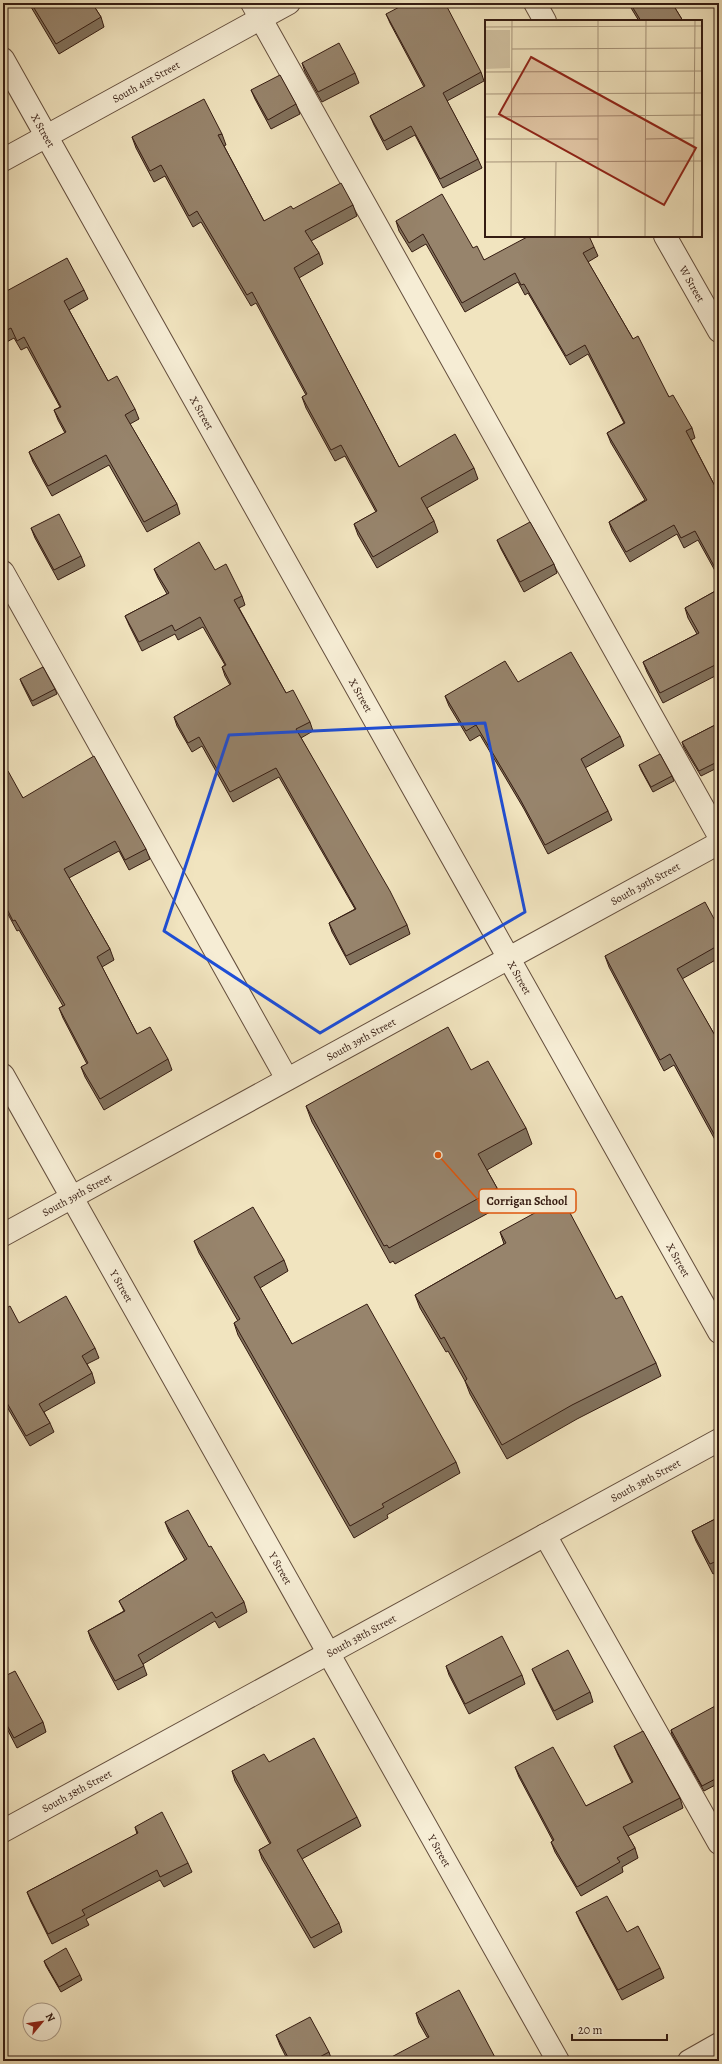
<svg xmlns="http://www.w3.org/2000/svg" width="722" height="2064" font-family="Alegreya,serif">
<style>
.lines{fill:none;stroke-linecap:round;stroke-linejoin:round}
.minor-casing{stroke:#644e3d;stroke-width:24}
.minor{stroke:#f6edd5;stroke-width:22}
.wall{fill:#82725d;stroke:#351c12}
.building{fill:#97846c;stroke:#351c12}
.marked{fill:none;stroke:#1d4ed8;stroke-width:3;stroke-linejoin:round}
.labels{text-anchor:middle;stroke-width:4;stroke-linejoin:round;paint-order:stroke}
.street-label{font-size:11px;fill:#351c12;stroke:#f6edd5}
.inset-road{fill:none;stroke:#a6947a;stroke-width:1}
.view{fill:#8f2418;fill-opacity:0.15;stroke:#8f2418;stroke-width:2}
.inset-edge{fill:none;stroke:#351c12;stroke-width:2}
.leader{fill:none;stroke:#df560c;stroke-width:1.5}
.callout-dot{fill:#df560c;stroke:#f6edd5;stroke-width:1.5}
.callout{fill:#f6edd5;stroke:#df560c;stroke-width:1.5}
.callout-label{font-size:12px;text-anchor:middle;font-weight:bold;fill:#351c12}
</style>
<rect width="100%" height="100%" fill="#f1e4bf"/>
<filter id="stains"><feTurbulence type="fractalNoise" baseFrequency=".005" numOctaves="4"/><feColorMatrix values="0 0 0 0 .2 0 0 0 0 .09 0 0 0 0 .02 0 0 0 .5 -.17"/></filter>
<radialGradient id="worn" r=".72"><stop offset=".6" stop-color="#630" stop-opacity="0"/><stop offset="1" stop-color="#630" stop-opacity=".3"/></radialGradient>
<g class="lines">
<defs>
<g id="minor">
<path d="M 252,3 L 719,836"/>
<path d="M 535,3 L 545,21"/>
<path id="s1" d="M 3,59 L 719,1332"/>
<path id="s2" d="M 3,160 L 289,3"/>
<path id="s3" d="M 665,236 L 719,331"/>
<path d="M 3,572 L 287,1079"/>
<path id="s4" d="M 3,1075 L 558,2061"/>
<path id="s5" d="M 3,1235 L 719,843"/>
<path d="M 545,1535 L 719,1843"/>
<path id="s6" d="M 3,1831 L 719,1440"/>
<path d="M 689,2061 L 719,2044"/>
</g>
</defs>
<use href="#minor" class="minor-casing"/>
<use href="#minor" class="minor"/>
</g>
<g class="wall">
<path d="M 29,3 L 92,3 L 101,17 L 104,27 L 59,54 L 31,7 Z"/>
<path d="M 628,3 L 672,3 L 683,21 L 639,21 Z"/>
<path d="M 386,14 L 481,72 L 484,81 L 447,101 L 478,159 L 482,168 L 443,188 L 415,135 L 387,150 L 374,125 L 370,116 L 424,87 L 390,23 Z"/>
<path d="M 302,63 L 355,73 L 359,83 L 322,102 L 305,72 Z"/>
<path d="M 251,90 L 296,104 L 300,114 L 271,129 L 255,99 Z"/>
<path d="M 222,134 L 226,145 L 224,146 L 264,221 L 293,209 L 353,205 L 357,216 L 311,241 L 319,253 L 323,264 L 299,278 L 399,467 L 474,468 L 478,479 L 427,508 L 434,521 L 438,532 L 377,568 L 358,535 L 354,524 L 376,512 L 345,456 L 335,461 L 306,408 L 302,397 L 306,395 L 256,303 L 251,306 L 201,222 L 193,227 L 165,176 L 154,182 L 136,148 L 132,137 Z"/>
<path d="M 396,221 L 473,248 L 484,260 L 594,247 L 598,256 L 588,262 L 633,339 L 669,397 L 692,428 L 695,438 L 691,440 L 719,494 L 719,578 L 698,540 L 684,548 L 677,534 L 630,562 L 612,531 L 609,522 L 645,500 L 611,443 L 607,433 L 624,423 L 588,354 L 570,365 L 528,293 L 525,295 L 518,282 L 465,312 L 426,244 L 412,252 L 399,231 Z"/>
<path d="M 84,290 L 88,299 L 69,310 L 108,381 L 135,409 L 139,419 L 130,424 L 177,504 L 180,514 L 147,532 L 109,465 L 52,496 L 33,462 L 29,452 L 65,433 L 58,420 L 54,410 L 60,407 L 27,347 L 21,350 L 14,338 L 3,344 L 3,293 Z"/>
<path d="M 31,528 L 81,556 L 85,566 L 58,580 L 35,538 Z"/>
<path d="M 497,540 L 554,564 L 557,573 L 524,592 L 501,549 Z"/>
<path d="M 154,569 L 215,570 L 242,596 L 245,605 L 239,608 L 286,693 L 310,722 L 313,731 L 301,738 L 407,925 L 410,934 L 350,965 L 332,932 L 329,923 L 355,909 L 279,777 L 233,802 L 202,746 L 192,752 L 177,726 L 174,717 L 230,685 L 225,676 L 222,667 L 225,665 L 203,627 L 178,640 L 175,634 L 142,651 L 129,625 L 125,616 L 167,594 L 158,578 Z"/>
<path d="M 719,589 L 719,674 L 663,703 L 647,672 L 643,662 L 697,634 L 688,618 L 685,608 Z"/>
<path d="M 20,679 L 55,689 L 57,694 L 33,706 L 22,684 Z"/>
<path d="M 518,682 L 620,736 L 624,746 L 585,768 L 608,811 L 612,820 L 548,854 L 524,809 L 480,735 L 470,741 L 449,706 L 445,696 Z"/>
<path d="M 719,723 L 719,767 L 701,776 L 684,748 L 682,742 Z"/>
<path d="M 639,765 L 672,776 L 674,781 L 653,792 L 641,770 Z"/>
<path d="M 3,768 L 23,798 L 146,849 L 150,859 L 129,870 L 119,851 L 69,878 L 110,949 L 114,960 L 102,967 L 137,1034 L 168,1059 L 172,1070 L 104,1110 L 85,1077 L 81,1067 L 87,1064 L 63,1018 L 59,1008 L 63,1006 L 19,930 L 17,931 L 3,905 Z"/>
<path d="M 719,928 L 719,958 L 682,979 L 717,1039 L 719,1038 L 719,1147 L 674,1065 L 664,1071 L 609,967 L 605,956 Z"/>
<path d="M 471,1070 L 526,1128 L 532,1144 L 487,1170 L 497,1188 L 503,1205 L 395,1264 L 393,1261 L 390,1263 L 312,1122 L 306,1106 Z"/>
<path d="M 500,1232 L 616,1299 L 656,1363 L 661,1376 L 577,1419 L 507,1459 L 470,1394 L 465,1381 L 448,1351 L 446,1352 L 420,1308 L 415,1295 L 504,1244 Z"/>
<path d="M 194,1241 L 284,1260 L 288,1271 L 260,1288 L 292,1344 L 456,1462 L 460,1473 L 387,1515 L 388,1518 L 354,1538 L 238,1335 L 234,1323 L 238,1321 L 199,1253 Z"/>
<path d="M 3,1310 L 19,1323 L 95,1348 L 99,1358 L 87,1364 L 92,1373 L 95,1383 L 44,1412 L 50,1423 L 54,1432 L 30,1446 L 3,1400 Z"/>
<path d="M 719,1517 L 719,1571 L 713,1574 L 696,1541 L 692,1531 Z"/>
<path d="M 165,1522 L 209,1547 L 244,1602 L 247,1612 L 219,1628 L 215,1621 L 143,1664 L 147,1675 L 118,1690 L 91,1640 L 88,1631 L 124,1611 L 119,1601 L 185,1560 L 169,1532 Z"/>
<path d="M 446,1666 L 522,1675 L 525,1684 L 469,1714 L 449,1675 Z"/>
<path d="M 532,1669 L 590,1692 L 593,1702 L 557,1720 L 536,1678 Z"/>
<path d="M 3,1677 L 43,1722 L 46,1732 L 17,1748 L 3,1721 Z"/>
<path d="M 719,1708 L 719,1783 L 704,1791 L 672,1735 L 671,1730 Z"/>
<path d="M 614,1746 L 680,1798 L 683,1808 L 628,1836 L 635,1848 L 638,1858 L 622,1867 L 623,1872 L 581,1896 L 555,1852 L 551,1842 L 553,1841 L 519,1777 L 515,1767 L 586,1806 L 632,1783 L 618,1755 Z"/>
<path d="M 269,1762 L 357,1817 L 361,1826 L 302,1859 L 339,1923 L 342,1932 L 314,1948 L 262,1859 L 259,1850 L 270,1844 L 235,1781 L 232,1771 Z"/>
<path d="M 135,1827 L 188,1863 L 192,1872 L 164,1887 L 160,1880 L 86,1919 L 89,1925 L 52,1944 L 31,1902 L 27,1892 L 137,1834 Z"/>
<path d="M 576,1912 L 627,1932 L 660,1968 L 664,1978 L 622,2000 L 580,1921 Z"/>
<path d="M 44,1961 L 80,1975 L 82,1980 L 61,1992 L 46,1966 Z"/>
<path d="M 416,2013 L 497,2061 L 427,2037 L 419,2023 Z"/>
<path d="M 276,2035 L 329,2052 L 332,2061 L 288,2061 L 280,2045 Z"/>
</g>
<g class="building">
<path d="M 31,3 L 92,3 L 101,17 L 56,44 Z"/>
<path d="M 407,3 L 445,3 L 481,72 L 443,93 L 478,159 L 440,179 L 411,126 L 384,141 L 370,116 L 425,86 L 386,14 Z"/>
<path d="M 630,3 L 672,3 L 683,21 L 641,21 Z"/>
<path d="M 339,43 L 355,73 L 318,92 L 302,63 Z"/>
<path d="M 280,75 L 296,104 L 268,120 L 251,90 Z"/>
<path d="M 204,99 L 222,134 L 218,135 L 264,221 L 291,206 L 293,209 L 341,183 L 353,205 L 305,231 L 319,253 L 294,268 L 399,467 L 455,434 L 474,468 L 421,498 L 434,521 L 373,557 L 354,524 L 377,511 L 341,445 L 331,450 L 302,397 L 307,394 L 252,292 L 247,295 L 197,211 L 189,216 L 161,165 L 150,171 L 132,137 Z"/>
<path d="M 442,194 L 473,248 L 477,246 L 484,260 L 529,236 L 589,236 L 594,247 L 583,253 L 633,339 L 638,336 L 669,397 L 673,395 L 692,428 L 686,431 L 719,494 L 719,575 L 695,531 L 681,538 L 674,525 L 626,552 L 609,522 L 647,500 L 607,433 L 625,423 L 585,345 L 566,356 L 524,284 L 521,285 L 515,273 L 462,303 L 423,234 L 409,243 L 396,221 Z"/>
<path d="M 67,258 L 84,290 L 64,301 L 108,381 L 117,376 L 135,409 L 125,415 L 177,504 L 144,522 L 106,455 L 48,486 L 29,452 L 66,432 L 54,410 L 61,407 L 24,337 L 17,341 L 11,328 L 3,332 L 3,293 Z"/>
<path d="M 59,514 L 81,556 L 54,570 L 31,528 Z"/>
<path d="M 530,522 L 554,564 L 520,582 L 497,540 Z"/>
<path d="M 199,542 L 215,570 L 226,564 L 242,596 L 234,600 L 286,693 L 293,690 L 310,722 L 296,729 L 390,891 L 407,925 L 346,956 L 329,923 L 356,909 L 276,768 L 230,792 L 199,737 L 188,743 L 174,717 L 231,684 L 222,667 L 226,665 L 200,617 L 175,631 L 172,625 L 139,642 L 125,616 L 169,593 L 154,569 Z"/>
<path d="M 719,589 L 719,663 L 660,693 L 643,662 L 699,633 L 685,608 Z"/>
<path d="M 571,652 L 620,736 L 581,759 L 608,811 L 545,845 L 520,799 L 476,725 L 466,731 L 445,696 L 505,661 L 518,682 Z"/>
<path d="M 43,667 L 55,689 L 32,701 L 20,679 Z"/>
<path d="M 719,723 L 719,761 L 699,771 L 682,742 Z"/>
<path d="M 660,754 L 672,776 L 651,787 L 639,765 Z"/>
<path d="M 94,756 L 146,849 L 125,860 L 115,841 L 64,869 L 110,949 L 97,957 L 137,1034 L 150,1027 L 168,1059 L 100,1099 L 81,1067 L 88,1063 L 59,1008 L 65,1005 L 15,920 L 13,921 L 3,901 L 3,768 L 6,772 L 8,771 L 23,798 Z"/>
<path d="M 705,902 L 719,928 L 719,945 L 677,969 L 717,1039 L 719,1038 L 719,1143 L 670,1054 L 660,1060 L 605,956 Z"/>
<path d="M 448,1027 L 471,1070 L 488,1061 L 526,1128 L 478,1154 L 497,1188 L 389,1248 L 387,1245 L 384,1246 L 306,1106 Z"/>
<path d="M 562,1198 L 616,1299 L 622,1296 L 656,1363 L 572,1405 L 502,1445 L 465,1381 L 467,1379 L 444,1337 L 441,1339 L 415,1295 L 506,1243 L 500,1232 Z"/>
<path d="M 253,1207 L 284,1260 L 254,1277 L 292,1344 L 367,1304 L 456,1462 L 382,1504 L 384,1507 L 350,1526 L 234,1323 L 240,1319 L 194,1241 Z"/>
<path d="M 66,1296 L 95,1348 L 82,1356 L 92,1373 L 39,1404 L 50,1423 L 26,1436 L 3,1396 L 3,1310 L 10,1306 L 19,1323 Z"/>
<path d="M 188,1510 L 209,1547 L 211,1546 L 244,1602 L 216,1618 L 212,1612 L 138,1655 L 144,1666 L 115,1681 L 88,1631 L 125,1611 L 119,1601 L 187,1559 L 165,1522 Z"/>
<path d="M 719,1517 L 719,1560 L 710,1564 L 692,1531 Z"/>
<path d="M 502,1636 L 522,1675 L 465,1704 L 446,1666 Z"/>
<path d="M 568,1650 L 590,1692 L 554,1711 L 532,1669 Z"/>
<path d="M 15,1671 L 43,1722 L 14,1738 L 3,1718 L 3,1677 Z"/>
<path d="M 717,1705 L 719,1708 L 719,1777 L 702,1786 L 671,1730 Z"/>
<path d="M 643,1731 L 680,1798 L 623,1827 L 635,1848 L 617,1858 L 620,1862 L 577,1887 L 551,1842 L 554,1840 L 515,1767 L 553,1747 L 586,1806 L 633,1782 L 614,1746 Z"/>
<path d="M 314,1738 L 357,1817 L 297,1850 L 339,1923 L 311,1938 L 259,1850 L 271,1843 L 232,1771 L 264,1754 L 269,1762 Z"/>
<path d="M 162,1812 L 188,1863 L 160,1877 L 157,1870 L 82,1910 L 85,1915 L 48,1934 L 27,1892 L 138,1833 L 135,1827 Z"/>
<path d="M 607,1896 L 627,1932 L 638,1926 L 660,1968 L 618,1990 L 576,1912 Z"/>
<path d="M 66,1948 L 80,1975 L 59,1987 L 44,1961 Z"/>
<path d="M 459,1990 L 497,2061 L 384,2061 L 429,2037 L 416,2013 Z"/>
<path d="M 310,2017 L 329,2052 L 312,2061 L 290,2061 L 276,2035 Z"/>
</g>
<path class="marked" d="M 485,723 L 525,912 L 320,1033 L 164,931 L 229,735 Z"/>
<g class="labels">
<g class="street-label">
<text dy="4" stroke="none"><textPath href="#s2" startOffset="163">South 41st Street</textPath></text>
<text dy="4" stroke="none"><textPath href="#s1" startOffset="82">X Street</textPath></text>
<text dy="4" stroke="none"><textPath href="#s3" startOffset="55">W Street</textPath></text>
<text dy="4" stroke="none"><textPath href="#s1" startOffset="406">X Street</textPath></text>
<text dy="4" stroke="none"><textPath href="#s1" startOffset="730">X Street</textPath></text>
<text dy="4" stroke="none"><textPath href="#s5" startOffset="732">South 39th Street</textPath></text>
<text dy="4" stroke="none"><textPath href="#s1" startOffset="1054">X Street</textPath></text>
<text dy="4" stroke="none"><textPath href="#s5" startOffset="408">South 39th Street</textPath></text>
<text dy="4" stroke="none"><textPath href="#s5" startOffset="84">South 39th Street</textPath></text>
<text dy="4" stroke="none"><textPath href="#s1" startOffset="1378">X Street</textPath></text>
<text dy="4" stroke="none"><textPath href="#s4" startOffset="242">Y Street</textPath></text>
<text dy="4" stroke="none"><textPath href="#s6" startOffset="732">South 38th Street</textPath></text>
<text dy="4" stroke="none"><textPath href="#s4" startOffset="566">Y Street</textPath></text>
<text dy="4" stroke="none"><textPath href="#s6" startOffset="408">South 38th Street</textPath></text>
<text dy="4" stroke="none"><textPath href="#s6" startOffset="84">South 38th Street</textPath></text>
<text dy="4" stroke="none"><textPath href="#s4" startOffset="890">Y Street</textPath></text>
</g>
</g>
<g transform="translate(485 20)">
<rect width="217" height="217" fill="#f1e4bf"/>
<path d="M 0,10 L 25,10 L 25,48 L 0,49 Z" fill="#d1c2a2"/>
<path class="inset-road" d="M 113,0 L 113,217M 0,7 L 217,6M 27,29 L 217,28M 0,52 L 217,51M 0,74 L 217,73M 0,97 L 217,95M 0,119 L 113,119M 161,119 L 209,118M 0,142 L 217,141M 26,217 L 27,0M 70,217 L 71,142M 160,217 L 161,0M 208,217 L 210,0"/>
<path class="view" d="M 46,37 L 211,128 L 179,185 L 14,94 Z"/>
<rect width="217" height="217" class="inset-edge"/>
</g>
<path class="leader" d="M438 1155L479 1201"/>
<circle class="callout-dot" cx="438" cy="1155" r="4"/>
<rect class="callout" x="479" y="1189" width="97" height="24" rx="4"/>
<g class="callout-label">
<text x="527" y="1205">Corrigan School</text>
</g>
<rect width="722" height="2064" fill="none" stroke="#f1e4bf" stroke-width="16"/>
<rect x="4" y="4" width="714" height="2056" fill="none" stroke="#351c12" stroke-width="2"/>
<rect x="8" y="8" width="706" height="2048" fill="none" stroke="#351c12"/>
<g transform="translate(42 2022) rotate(61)"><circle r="19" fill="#f6edd5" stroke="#a99987"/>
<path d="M0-3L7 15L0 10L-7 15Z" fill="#8f2418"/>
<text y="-6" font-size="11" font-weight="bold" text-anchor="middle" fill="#351c12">N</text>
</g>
<path d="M572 2034v6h95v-6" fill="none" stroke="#351c12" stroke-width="2"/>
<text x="578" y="2034" font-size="12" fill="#351c12" stroke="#f6edd5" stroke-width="3" paint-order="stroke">20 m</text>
<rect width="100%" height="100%" filter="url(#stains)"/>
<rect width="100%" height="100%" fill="url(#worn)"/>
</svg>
